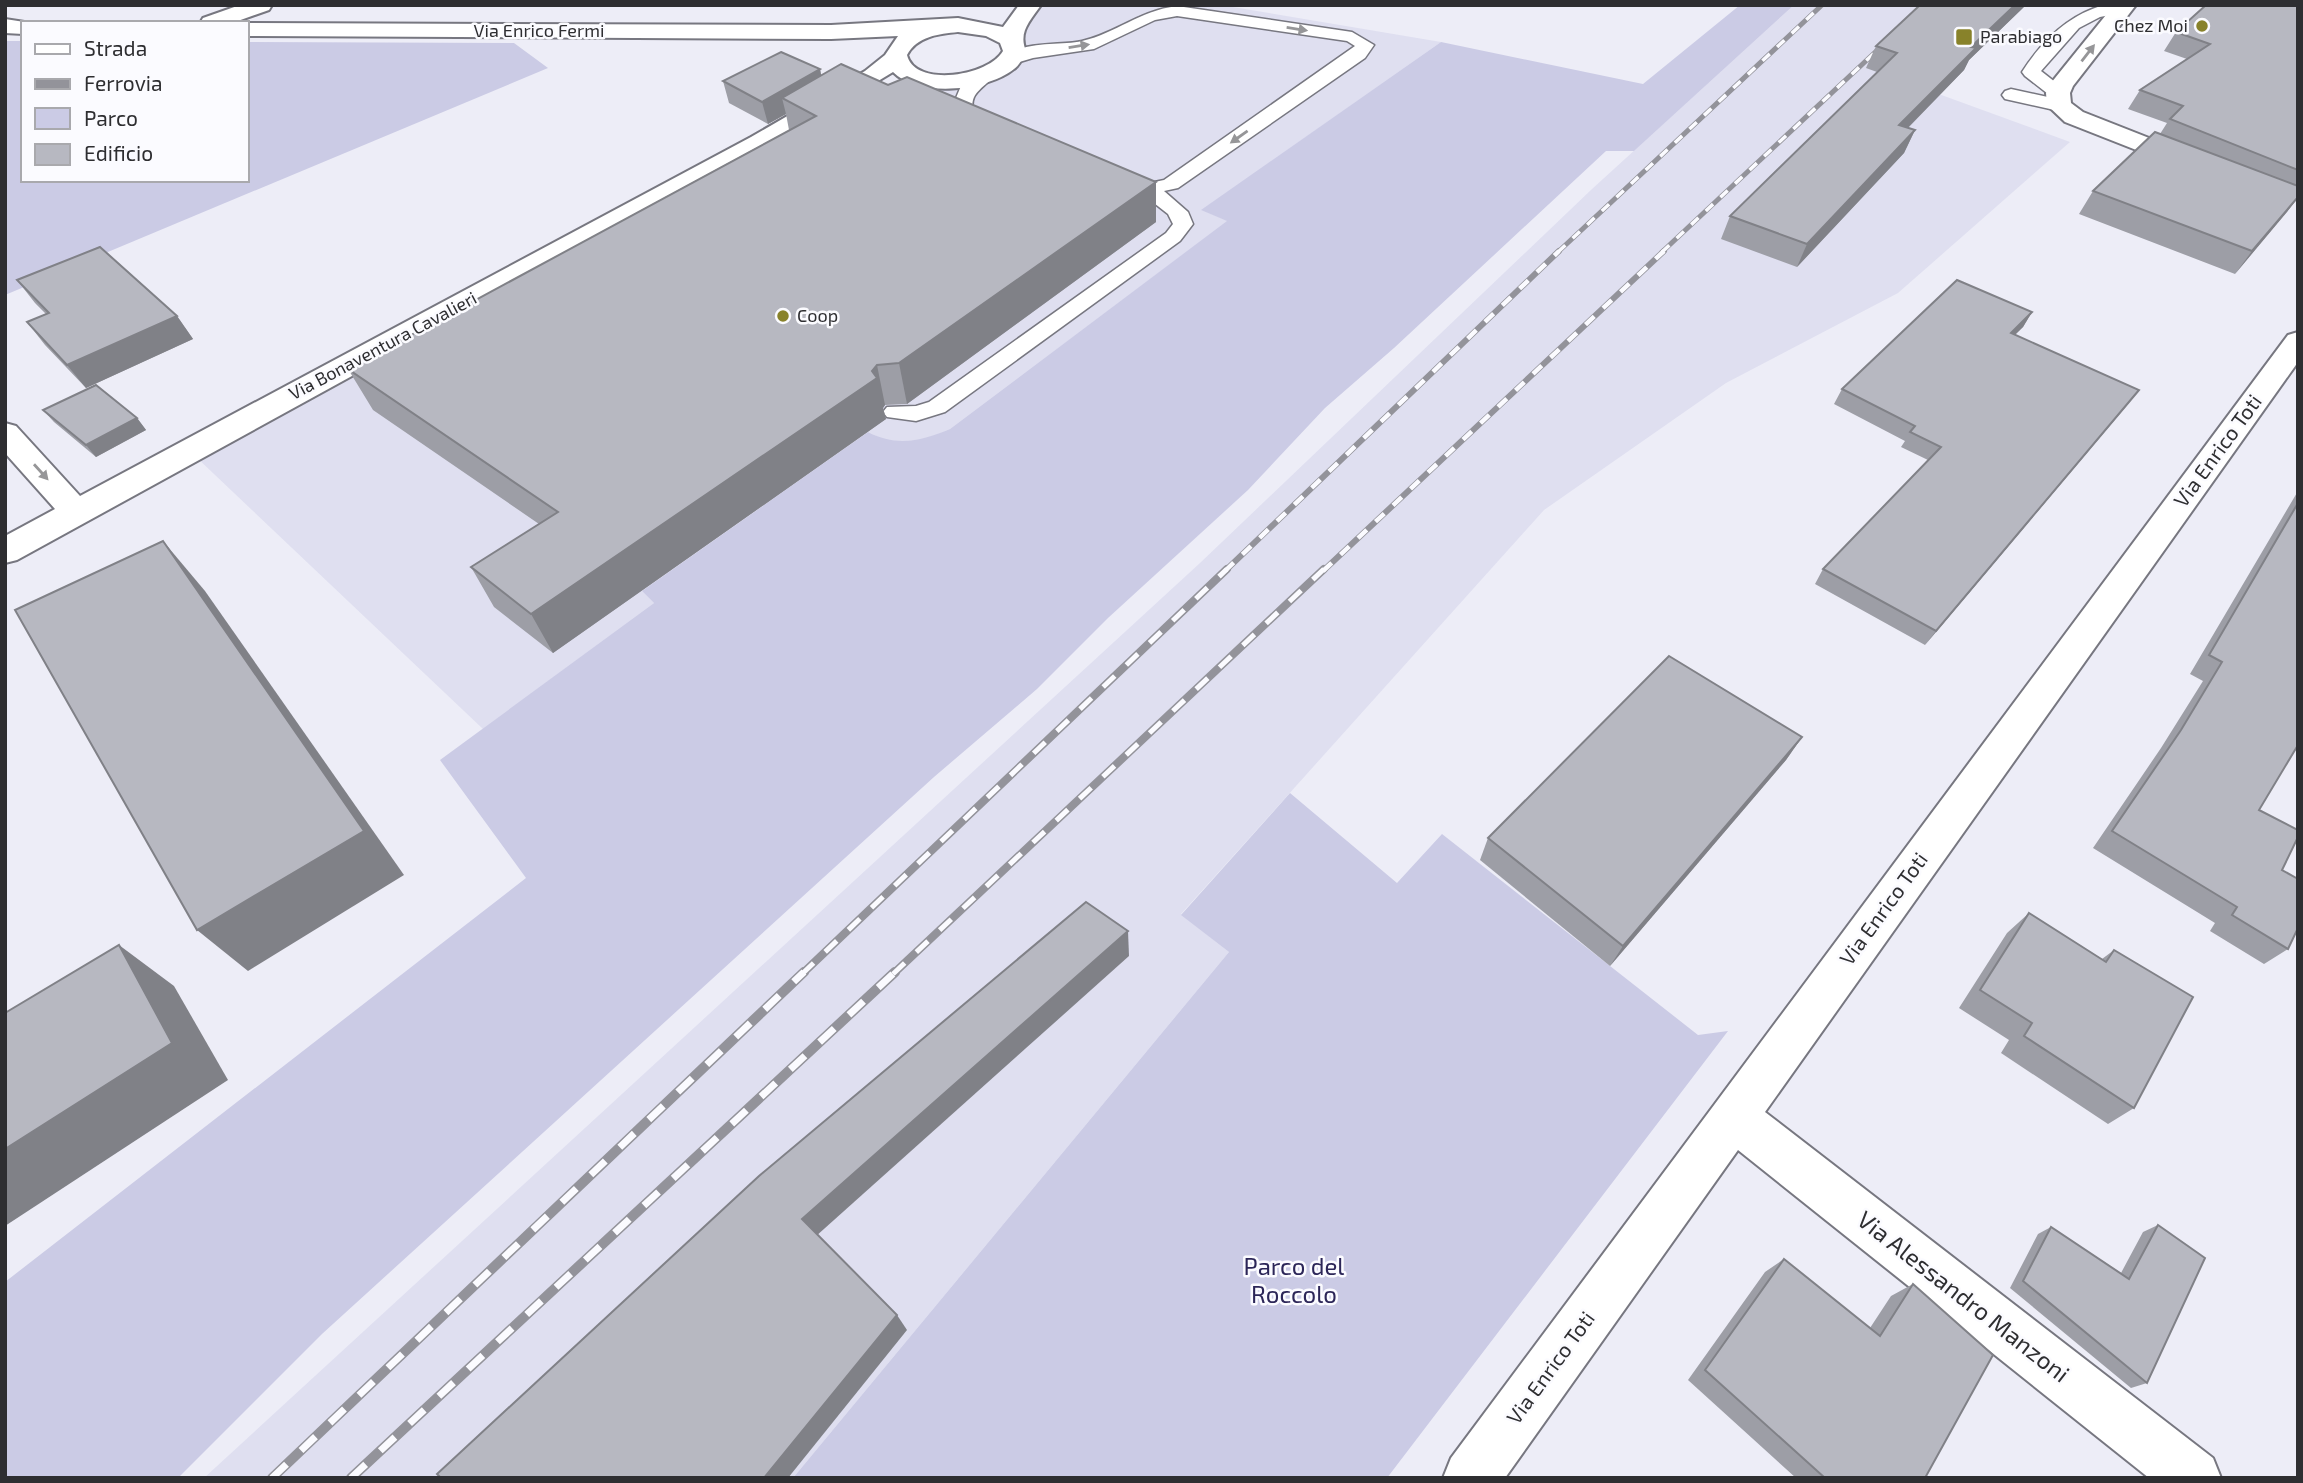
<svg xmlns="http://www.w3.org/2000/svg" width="2303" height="1483" font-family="'Exo 2',sans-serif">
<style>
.built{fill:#dfdff0}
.green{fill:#cbcbe5}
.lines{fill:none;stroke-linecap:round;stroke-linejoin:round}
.service-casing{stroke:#777780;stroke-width:3}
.minor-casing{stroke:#777780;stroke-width:4}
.service{fill:#fff;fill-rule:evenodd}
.minor{fill:#fff;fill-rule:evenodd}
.rail-far3-casing{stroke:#93939a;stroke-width:5}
.rail-far2-casing{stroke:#93939a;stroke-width:6}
.rail-far1-casing{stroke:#93939a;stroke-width:8}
.rail-casing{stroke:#93939a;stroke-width:10}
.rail-far3{stroke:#fbfbff;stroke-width:3.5;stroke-dasharray:10;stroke-linecap:butt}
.rail-far2{stroke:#fbfbff;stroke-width:4.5;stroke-dasharray:12;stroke-linecap:butt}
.rail-far1{stroke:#fbfbff;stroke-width:5;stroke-dasharray:16;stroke-linecap:butt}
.rail{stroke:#fbfbff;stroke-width:7;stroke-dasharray:20;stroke-linecap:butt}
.wall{fill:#9d9ea6}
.shaded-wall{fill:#808187}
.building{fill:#b7b8c1;stroke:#808187;stroke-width:2}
.oneway{fill:#969698}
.poi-dot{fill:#88822a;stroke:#fbfbff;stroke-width:2.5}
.labels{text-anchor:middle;stroke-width:5;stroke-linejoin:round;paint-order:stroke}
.far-poi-label{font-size:18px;fill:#2e2e31;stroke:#fbfbff;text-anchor:start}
.far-street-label{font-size:18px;fill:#2e2e31;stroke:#fbfbff}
.street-label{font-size:21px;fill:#2e2e31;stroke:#fbfbff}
.near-park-label{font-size:24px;fill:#2c2658;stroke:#fbfbff}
.near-street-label{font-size:24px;fill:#2e2e31;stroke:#fbfbff}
</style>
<rect width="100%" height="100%" fill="#ededf7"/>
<g class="built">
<path d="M 1039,5 L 1221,5 L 1441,42 L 1202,210 L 1228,221 L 950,429 L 929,438 L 901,442 L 884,440 L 868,432 L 642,591 L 654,603 L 483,729 L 195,456 L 912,88 L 986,81 Z"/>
<path d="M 1794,5 L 1976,5 L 1892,77 L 2070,142 L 1898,293 L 1726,383 L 1544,510 L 1181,914 L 1229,952 L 793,1478 L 204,1478 L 1200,563 L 1592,189 Z"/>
</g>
<g class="green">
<path d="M 1740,5 L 1794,5 L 1634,151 L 1606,151 L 1394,348 L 1325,408 L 1248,490 L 1108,618 L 1037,689 L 934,777 L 322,1334 L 178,1478 L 5,1478 L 5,1282 L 526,878 L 440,760 L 654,603 L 642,591 L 868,432 C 896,447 922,441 950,429 L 1227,221 L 1201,210 L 1441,42 L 1643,84 Z"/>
<path d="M 5,41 L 23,41 L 23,180 L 247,180 L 247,42 L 514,43 L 548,68 L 5,295 Z"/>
<path d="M 1290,793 L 1397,883 L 1442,834 L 1698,1035 L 1728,1031 L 1387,1478 L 793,1478 L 1229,952 L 1181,915 Z"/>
</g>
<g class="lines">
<defs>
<g id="service">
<path d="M 2104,5 L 2132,7 L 2130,11 L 2100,17 L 2079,28 L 2041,71 L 2064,89 L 2067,93 L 2064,97 L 2052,97 L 2025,76 L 2022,72 C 2042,41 2068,15 2104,5 Z"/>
<path d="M 1177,6 L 1352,32 L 1374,45 L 1365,58 L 1178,188 L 1164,191 L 1188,212 L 1193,224 L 1180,241 L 945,412 L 916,421 L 887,417 L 883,412 L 887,407 L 916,406 L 929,402 L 1166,233 L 1173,224 L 1168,214 L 1145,196 L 1111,190 L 1108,186 L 1111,182 L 1118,180 L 1140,185 L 1164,180 L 1355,46 L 1347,41 L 1177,16 L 1155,20 L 1094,49 L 1033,58 L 1013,64 L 1004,59 C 1020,40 1060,46 1082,41 C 1117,33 1138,11 1177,6 Z"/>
<path d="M 983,73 L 992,78 C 980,91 968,94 974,115 L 995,129 L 986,135 L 959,122 L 953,105 L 961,86 Z"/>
<path d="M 2011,89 L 2066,101 L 2068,105 L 2059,111 L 2005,99 L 2002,95 L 2005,91 Z"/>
</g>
<g id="minor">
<path d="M 240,5 L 272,5 L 269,10 L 232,23 L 200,23 L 203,18 Z"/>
<path d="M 1019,5 L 1041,5 C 1030,21 1018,32 1026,51 C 1023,57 1020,65 1014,69 C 987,91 918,98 893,72 L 769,147 L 17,560 L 5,563 L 5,536 L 55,509 L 5,453 L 5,423 L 16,426 L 80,496 L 751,137 L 865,71 L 885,55 L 898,36 L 831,39 L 247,36 L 245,23 L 831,25 L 958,18 L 1003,27 ZM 958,32 L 986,36 L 1000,43 L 1003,51 C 989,76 915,88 907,55 C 917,36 939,34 958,32 Z"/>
<path d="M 2114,5 L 2136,5 L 2073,86 L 2070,93 L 2071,103 L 2083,112 L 2200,158 L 2204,163 L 2200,168 L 2191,171 L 2182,168 L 2065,122 L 2047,105 L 2046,93 L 2051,83 Z"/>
<path d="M 5,19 L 31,23 L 23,23 L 23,34 L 5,33 Z"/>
<path d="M 2298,332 L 2298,362 L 1765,1112 L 2213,1458 L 2221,1478 L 2149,1478 L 1738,1150 L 1505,1478 L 1443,1478 L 1451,1458 L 2288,335 Z"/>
</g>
</defs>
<use href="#service" class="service-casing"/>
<use href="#minor" class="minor-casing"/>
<use href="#service" class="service"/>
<use href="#minor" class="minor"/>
<defs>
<g id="rail-far3">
<path d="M 1558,252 L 1822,5"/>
<path d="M 1662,252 L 1885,43"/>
</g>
<g id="rail-far2">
<path d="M 1225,571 L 1559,251"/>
<path d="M 1323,571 L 1664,251"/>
</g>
<g id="rail-far1">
<path d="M 802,974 L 1227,569"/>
<path d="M 893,974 L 1324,569"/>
</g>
<g id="rail">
<path d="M 272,1478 L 804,972"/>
<path d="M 351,1478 L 895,972"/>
</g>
</defs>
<use href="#rail-far3" class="rail-far3-casing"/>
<use href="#rail-far2" class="rail-far2-casing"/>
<use href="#rail-far1" class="rail-far1-casing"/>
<use href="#rail" class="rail-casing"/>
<use href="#rail-far3" class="rail-far3"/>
<use href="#rail-far2" class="rail-far2"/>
<use href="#rail-far1" class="rail-far1"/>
<use href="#rail" class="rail"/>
</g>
<g class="wall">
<path d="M 1920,5 L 2026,5 L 1969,60 L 1964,70 L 1908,128 L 1915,130 L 1904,153 L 1797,267 L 1721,239 L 1730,216 L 1877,72 L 1866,68 L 1876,46 Z"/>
<path d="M 2298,5 L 2298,198 L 2235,274 L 2079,214 L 2093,191 L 2160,134 L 2167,123 L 2128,109 L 2140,90 L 2187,59 L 2164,51 L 2176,32 Z"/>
<path d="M 820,69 L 821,75 L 1156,222 L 907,404 L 885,405 L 883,408 L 886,419 L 553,653 L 494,607 L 471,567 L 539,524 L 373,410 L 348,369 L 789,130 L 786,114 L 768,124 L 729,103 L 723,81 Z"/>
<path d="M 17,280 L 177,316 L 193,339 L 86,388 L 45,345 L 27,322 L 46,314 L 35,303 Z"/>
<path d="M 2032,312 L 2023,327 L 2015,335 L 2127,405 L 1925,645 L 1815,584 L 1823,569 L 1928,460 L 1901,447 L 1905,441 L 1834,404 L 1842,389 Z"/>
<path d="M 43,410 L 137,418 L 146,430 L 96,457 L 54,422 Z"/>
<path d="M 2298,491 L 2298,745 L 2259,810 L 2282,870 L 2288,949 L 2264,964 L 2210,931 L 2215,923 L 2093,848 L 2161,748 L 2203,681 L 2190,674 Z"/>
<path d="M 1802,737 L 1786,760 L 1610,966 L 1480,860 L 1488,838 Z"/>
<path d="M 2029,913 L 2102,959 L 2114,950 L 2134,1108 L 2108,1124 L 2001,1053 L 2009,1040 L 1959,1008 L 2007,933 Z"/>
<path d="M 2158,1225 L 2147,1383 L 2131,1388 L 2010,1288 L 2038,1234 L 2051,1227 L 2121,1273 L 2143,1232 Z"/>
<path d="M 1784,1259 L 1870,1328 L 1891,1296 L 1913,1284 L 1925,1478 L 1796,1478 L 1688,1380 L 1765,1272 Z"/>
</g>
<g class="shaded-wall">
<path d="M 2015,5 L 2026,5 L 1969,60 L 1964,70 L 1889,147 L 1899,125 L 1971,47 Z"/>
<path d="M 820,69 L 824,91 L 782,98 L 786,114 L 768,124 L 762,102 Z"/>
<path d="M 1915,130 L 1904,153 L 1797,267 L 1807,244 Z"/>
<path d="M 1156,182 L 1156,222 L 907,404 L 899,363 Z"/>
<path d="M 2298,197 L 2287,212 L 2235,274 L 2252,251 Z"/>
<path d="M 2032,312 L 2023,327 L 2001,348 L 2011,333 Z"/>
<path d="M 177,316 L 193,339 L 86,388 L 67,365 Z"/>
<path d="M 877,365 L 885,405 L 883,408 L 886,419 L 553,653 L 531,614 L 872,371 Z"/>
<path d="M 2139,390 L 2127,405 L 1925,645 L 1936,631 Z"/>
<path d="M 137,418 L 146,430 L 96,457 L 86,445 Z"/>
<path d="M 163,541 L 205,591 L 404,875 L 248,971 L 197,930 Z"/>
<path d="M 1802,737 L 1786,760 L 1610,966 L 1623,946 Z"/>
<path d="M 1128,931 L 1129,956 L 815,1237 L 802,1219 Z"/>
<path d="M 119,945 L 174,986 L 228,1080 L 5,1226 L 5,1149 Z"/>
<path d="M 897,1315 L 907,1330 L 788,1478 L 764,1478 Z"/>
</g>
<g class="building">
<path d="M 1920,5 L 2015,5 L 1971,47 L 1976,48 L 1899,125 L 1915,130 L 1807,244 L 1730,216 L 1897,53 L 1876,46 Z"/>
<path d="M 2206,5 L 2298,5 L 2298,170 L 2170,119 L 2183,106 L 2140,90 L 2210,44 L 2176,32 Z"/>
<path d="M 781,52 L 820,69 L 762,102 L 723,81 Z"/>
<path d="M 841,64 L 888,85 L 907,77 L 1156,182 L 899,363 L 877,365 L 872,371 L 877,378 L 531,614 L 471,567 L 558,512 L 348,369 L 816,116 L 782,98 Z"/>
<path d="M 2155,132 L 2298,186 L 2298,197 L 2252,251 L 2093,191 Z"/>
<path d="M 100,247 L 177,316 L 67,365 L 27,322 L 49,313 L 17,280 Z"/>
<path d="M 1957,280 L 2032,312 L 2011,333 L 2139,390 L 1936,631 L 1823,569 L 1941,447 L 1910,432 L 1915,426 L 1842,389 Z"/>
<path d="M 96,385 L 137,418 L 86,445 L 43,410 Z"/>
<path d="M 2298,503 L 2298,745 L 2259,810 L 2298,830 L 2298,837 L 2282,870 L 2298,879 L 2298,928 L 2288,949 L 2232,915 L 2237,907 L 2112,831 L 2181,730 L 2222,662 L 2209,655 Z"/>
<path d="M 163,541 L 364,831 L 197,930 L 15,610 Z"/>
<path d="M 1669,656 L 1802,737 L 1623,946 L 1488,838 Z"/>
<path d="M 1086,902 L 1128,931 L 802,1219 L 897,1315 L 764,1478 L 441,1478 L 437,1474 L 759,1176 Z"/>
<path d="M 2029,913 L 2106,962 L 2114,950 L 2193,997 L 2134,1108 L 2024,1036 L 2032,1023 L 1980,990 Z"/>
<path d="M 119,945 L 172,1043 L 5,1149 L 5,1013 Z"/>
<path d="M 2158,1225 L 2205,1258 L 2147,1383 L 2023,1281 L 2051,1227 L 2129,1279 Z"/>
<path d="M 1784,1259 L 1880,1336 L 1913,1284 L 1993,1355 L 1925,1478 L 1825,1478 L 1705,1370 Z"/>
</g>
<defs><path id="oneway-solid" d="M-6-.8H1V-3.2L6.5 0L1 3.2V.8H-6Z" transform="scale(1.75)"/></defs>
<g class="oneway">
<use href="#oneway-solid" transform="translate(1297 29) rotate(9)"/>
<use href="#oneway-solid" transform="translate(1079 46) rotate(-9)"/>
<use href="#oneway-solid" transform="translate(2088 53) rotate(-52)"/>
<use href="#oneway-solid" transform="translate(1239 137) rotate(145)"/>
<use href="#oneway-solid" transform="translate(41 472) rotate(48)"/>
</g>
<g class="poi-dot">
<circle cx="2202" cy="26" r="7"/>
<rect x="1955" y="28" width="18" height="18" rx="3.5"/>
<circle cx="783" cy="316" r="7"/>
</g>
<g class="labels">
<g class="far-poi-label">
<text x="2188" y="32" text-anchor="end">Chez Moi</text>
<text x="1980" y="43">Parabiago</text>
<text x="797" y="322">Coop</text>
</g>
<g class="far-street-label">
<text x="539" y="37">Via Enrico Fermi</text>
<text transform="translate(383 346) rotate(-28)" y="6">Via Bonaventura Cavalieri</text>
</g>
<g class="street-label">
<text transform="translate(2218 451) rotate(-54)" y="7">Via Enrico Toti</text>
<text transform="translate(1884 909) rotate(-54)" y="7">Via Enrico Toti</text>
<text transform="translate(1551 1368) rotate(-54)" y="7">Via Enrico Toti</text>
</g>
<g class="near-park-label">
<text x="1294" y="1275">Parco del<tspan x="1294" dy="28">Roccolo</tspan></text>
</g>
<g class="near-street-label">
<text transform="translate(1963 1297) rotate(38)" y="8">Via Alessandro Manzoni</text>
</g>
</g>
<rect width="2303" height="1483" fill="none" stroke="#2e2e31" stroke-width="14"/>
<rect x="21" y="21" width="228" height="161" fill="#fbfbff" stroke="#a9a9ad" stroke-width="2"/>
<rect x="35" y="44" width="35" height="10" fill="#ffffff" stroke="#a9a9ad" stroke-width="2"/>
<text x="84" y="56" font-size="21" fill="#2e2e31">Strada</text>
<rect x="35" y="79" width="35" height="10" fill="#93939a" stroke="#a9a9ad" stroke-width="2"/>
<text x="84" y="91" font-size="21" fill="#2e2e31">Ferrovia</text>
<rect x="35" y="108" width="35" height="21" fill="#cbcbe5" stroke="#a9a9ad" stroke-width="2"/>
<text x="84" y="126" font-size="21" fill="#2e2e31">Parco</text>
<rect x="35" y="144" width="35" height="21" fill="#b7b8c1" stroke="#a9a9ad" stroke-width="2"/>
<text x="84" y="161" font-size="21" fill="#2e2e31">Edificio</text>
</svg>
